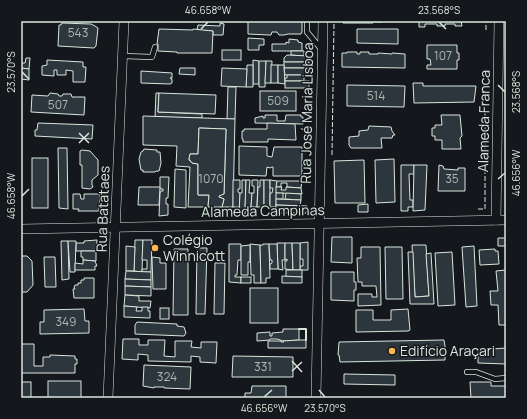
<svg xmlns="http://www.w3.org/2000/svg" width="527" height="419" font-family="Manrope,sans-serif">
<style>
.building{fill:#2c363c;stroke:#d8e6dc}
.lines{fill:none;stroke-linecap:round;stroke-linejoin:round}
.service-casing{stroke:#d8e6dc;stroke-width:6}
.minor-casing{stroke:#d8e6dc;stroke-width:10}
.service{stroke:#14181c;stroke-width:4.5}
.minor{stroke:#14181c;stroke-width:9}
.fence{stroke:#d8e6dc;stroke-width:1;stroke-dasharray:5 2;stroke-linecap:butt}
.wall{stroke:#d8e6dc;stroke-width:2}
.ticks{fill:none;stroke:#d8e6dc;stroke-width:1.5}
.poi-dot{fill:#ffb74d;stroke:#14181c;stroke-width:1.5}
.labels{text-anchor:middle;stroke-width:3;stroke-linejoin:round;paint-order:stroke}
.number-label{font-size:12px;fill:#adbab4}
.street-label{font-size:14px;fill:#d8e6dc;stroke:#14181c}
.poi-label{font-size:14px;fill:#d8e6dc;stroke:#14181c;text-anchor:start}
.neatline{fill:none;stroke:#d8e6dc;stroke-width:1.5}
.ticks-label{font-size:10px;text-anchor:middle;fill:#d8e6dc}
</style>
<rect width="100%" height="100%" fill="#14181c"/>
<g class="building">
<path d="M 248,21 L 302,21 L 302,32 L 301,34 L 288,34 L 284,35 L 279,35 L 277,32 L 272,32 L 271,35 L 269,35 L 248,34 Z"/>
<path d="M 343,21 L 382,21 L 382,22 L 373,22 L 373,23 L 343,23 Z"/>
<path d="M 419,21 L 461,21 L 462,26 L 455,26 L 455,24 L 445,24 L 445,26 L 437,26 L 437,24 L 425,24 L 425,27 L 419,27 Z"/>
<path d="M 62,23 L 91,24 L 95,26 L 98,28 L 96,46 L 94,48 L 58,46 L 59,25 L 61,25 Z"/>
<path d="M 220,23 L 224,24 L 223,35 L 213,35 L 213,31 L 197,30 L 198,25 L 220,26 Z"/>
<path d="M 159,29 L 193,30 L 193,29 L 213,31 L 212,53 L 177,53 L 177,52 L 158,51 L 158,44 L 157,44 Z"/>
<path d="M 357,29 L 398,29 L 398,44 L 357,43 Z"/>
<path d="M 248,38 L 264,39 L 264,45 L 259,45 L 259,50 L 248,50 Z"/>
<path d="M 289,39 L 298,40 L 298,42 L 302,43 L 302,51 L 272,51 L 272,44 L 286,44 L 286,42 L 289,43 Z"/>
<path d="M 427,45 L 457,45 L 457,53 L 459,53 L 459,60 L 457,60 L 457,69 L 427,69 L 427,65 L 431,65 L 430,59 L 427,59 Z"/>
<rect x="222" y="50" width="19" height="10"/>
<path d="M 291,51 L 304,51 L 304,56 L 291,55 Z"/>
<path d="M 347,52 L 357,52 L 357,54 L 360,54 L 360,52 L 369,52 L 369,54 L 378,54 L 378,53 L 392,54 L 392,53 L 405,54 L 405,68 L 342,67 L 342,53 L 347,53 Z"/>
<path d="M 287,55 L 309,56 L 309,62 L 284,62 L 284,58 Z"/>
<path d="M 26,58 L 30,58 L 29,69 L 21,68 L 21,63 L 25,63 Z"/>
<path d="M 47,60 L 83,62 L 83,67 L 86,67 L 85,82 L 73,82 L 73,71 L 66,70 L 66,75 L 57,75 L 57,70 L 54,70 L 54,76 L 42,75 L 42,66 L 47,65 Z"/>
<path d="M 253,60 L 259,61 L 259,84 L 253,84 Z"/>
<path d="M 259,61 L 266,61 L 265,87 L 259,87 Z"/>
<path d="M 266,61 L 272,61 L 271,83 L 265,83 Z"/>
<rect x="284" y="62" width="25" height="6"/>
<path d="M 247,65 L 253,65 L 253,87 L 246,87 Z"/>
<rect x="271" y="65" width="7" height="18"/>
<path d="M 278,65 L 284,65 L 285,84 L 278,83 Z"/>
<path d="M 21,68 L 29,69 L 29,80 L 21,79 Z"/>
<path d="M 180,68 L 195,68 L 195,75 L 179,74 Z"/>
<path d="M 222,68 L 247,69 L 246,87 L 221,86 Z"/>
<path d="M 284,68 L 309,68 L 309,75 L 285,75 Z"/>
<path d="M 141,71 L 172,73 L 172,78 L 170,78 L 172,79 L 172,83 L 170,84 L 141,83 Z"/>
<path d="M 287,75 L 304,75 L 304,81 L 285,81 L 285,78 L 287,78 Z"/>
<rect x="285" y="81" width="24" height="7"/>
<path d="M 413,83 L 423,83 L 423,86 L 476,86 L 474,102 L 414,103 Z"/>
<path d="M 347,85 L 405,86 L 404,107 L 347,106 Z"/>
<path d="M 228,87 L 236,87 L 235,119 L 227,119 Z"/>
<rect x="260" y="91" width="36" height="20"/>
<path d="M 50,93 L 58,94 L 59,96 L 62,96 L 63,94 L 71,94 L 72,97 L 85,97 L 84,115 L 31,112 L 32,95 L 48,96 Z"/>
<path d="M 156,93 L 159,93 L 158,112 L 202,114 L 202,118 L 155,117 Z"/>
<path d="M 159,93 L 216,95 L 215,114 L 158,112 Z"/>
<path d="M 265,115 L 277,115 L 277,121 L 285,121 L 286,115 L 301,115 L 301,117 L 303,117 L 303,124 L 255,123 L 255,118 L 263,116 L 263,118 L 265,118 Z"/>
<path d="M 441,115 L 460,115 L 462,136 L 460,138 L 461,149 L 442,149 L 442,140 L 435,140 L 435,136 L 432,136 L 432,128 L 435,128 L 435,125 L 442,125 Z"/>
<path d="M 143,116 L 235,119 L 233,207 L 222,207 L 224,199 L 219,197 L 219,195 L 224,194 L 226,129 L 199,128 L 198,154 L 190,154 L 189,160 L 192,163 L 198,164 L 198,195 L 209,195 L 208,207 L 188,207 L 190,167 L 176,166 L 177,146 L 143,145 Z"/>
<path d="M 38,123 L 93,125 L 92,139 L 35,136 L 35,130 L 37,130 Z"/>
<path d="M 267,123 L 295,124 L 296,140 L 268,139 L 268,142 L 243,142 L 243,139 L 242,139 L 242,131 L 244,131 L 244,129 L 267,129 Z"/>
<path d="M 369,126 L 391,127 L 392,131 L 395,135 L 393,135 L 392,138 L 381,138 L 382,148 L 351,148 L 349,145 L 349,137 L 359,136 L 359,131 L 368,130 Z"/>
<path d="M 199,128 L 226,129 L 224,194 L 219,196 L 219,197 L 224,199 L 222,207 L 208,207 L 209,195 L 198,195 L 198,164 L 192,163 L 189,159 L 190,154 L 198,154 Z"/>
<path d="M 239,146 L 267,147 L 267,156 L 272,157 L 274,147 L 302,147 L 302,176 L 273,176 L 273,167 L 272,167 L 270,168 L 267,167 L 266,176 L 239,175 Z"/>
<path d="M 58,148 L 67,148 L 68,209 L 59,208 Z"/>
<path d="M 144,149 L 157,150 L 157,152 L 160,152 L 161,163 L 159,171 L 156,171 L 155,172 L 143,172 L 143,170 L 141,170 L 139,159 L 141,152 L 143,151 Z"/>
<path d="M 82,150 L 90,151 L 98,160 L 98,175 L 92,180 L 92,185 L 93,187 L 90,189 L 82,188 L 82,165 L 80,165 L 80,151 Z"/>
<rect x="32" y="158" width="16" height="50"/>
<path d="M 394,159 L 395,202 L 376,203 L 375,160 Z"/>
<path d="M 364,160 L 365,203 L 335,203 L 334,161 Z"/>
<path d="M 401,165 L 414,165 L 414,174 L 409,174 L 410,200 L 413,200 L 413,207 L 408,207 L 408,211 L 401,211 Z"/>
<path d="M 414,165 L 427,165 L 425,210 L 413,211 Z"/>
<path d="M 439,165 L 443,166 L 444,169 L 458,170 L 458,168 L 465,168 L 465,191 L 438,191 Z"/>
<path d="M 175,169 L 186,170 L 186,208 L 174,207 Z"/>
<path d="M 160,177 L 169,177 L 168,198 L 166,198 L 166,204 L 168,204 L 168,215 L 159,216 L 160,193 L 161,191 L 163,191 L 163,189 L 160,189 Z"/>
<path d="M 233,180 L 240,180 L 240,189 L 238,189 L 238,192 L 240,193 L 240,207 L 233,207 Z"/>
<path d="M 242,180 L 246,180 L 245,214 L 239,214 L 240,193 L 242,193 Z"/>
<path d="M 246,180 L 250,180 L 249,193 L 252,193 L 251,207 L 245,207 Z"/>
<path d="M 252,180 L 258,180 L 257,207 L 251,207 L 252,193 L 254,193 L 254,186 L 252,186 Z"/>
<path d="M 260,180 L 264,180 L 264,207 L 257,207 L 258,187 L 260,187 Z"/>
<rect x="264" y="180" width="6" height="27"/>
<path d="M 270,180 L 277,181 L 276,207 L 270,207 L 270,193 L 272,193 L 273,188 L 270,188 Z"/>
<path d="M 277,181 L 302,181 L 301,188 L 287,187 L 287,183 L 281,183 L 281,187 L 276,187 Z"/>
<path d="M 139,187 L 160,187 L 159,205 L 138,205 Z"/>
<path d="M 276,187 L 282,187 L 281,190 L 286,190 L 286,187 L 301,188 L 302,194 L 276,193 Z"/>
<rect x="276" y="193" width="7" height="6"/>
<path d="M 286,193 L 301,194 L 301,200 L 285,199 Z"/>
<path d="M 73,194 L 80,194 L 81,199 L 84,199 L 84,194 L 100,194 L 99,211 L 78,211 L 79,209 L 73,209 Z"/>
<path d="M 276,199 L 301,200 L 300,206 L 276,205 Z"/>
<path d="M 368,204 L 368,212 L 358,212 L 358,205 Z"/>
<path d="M 276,205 L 307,206 L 307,213 L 276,213 Z"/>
<path d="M 506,233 L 506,246 L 498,246 L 498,238 L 506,238 Z"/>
<path d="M 332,237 L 352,237 L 352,263 L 331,262 Z"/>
<path d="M 97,240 L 96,251 L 76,251 L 76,243 L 84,243 L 84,241 Z"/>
<path d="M 135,240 L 143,240 L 142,272 L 134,271 Z"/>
<path d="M 143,240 L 152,240 L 151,272 L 142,272 L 142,269 L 147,269 L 147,260 L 142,260 Z"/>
<path d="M 61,241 L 68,241 L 69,279 L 62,280 Z"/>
<path d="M 68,241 L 76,241 L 75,272 L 70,272 Z"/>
<path d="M 308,242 L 308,270 L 300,270 L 300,266 L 303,266 L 303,259 L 300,259 L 300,243 Z"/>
<path d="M 277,243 L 285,243 L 285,260 L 282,260 L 283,270 L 278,269 Z"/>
<path d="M 285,243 L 292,243 L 293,270 L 285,269 L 285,261 L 287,261 L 287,259 L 285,260 Z"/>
<path d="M 292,243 L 300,243 L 300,270 L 293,270 Z"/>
<path d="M 229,244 L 241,244 L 241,260 L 238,260 L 237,275 L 235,275 L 235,277 L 241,277 L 241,283 L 229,282 Z"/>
<path d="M 250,244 L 260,245 L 261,283 L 254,283 L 254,275 L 251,275 Z"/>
<path d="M 263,244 L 269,244 L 270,278 L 266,278 L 266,283 L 261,283 L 260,245 L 263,245 Z"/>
<path d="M 269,244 L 277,244 L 278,269 L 270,269 L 270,264 L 272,263 L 272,260 L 270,260 Z"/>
<path d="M 250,245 L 250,262 L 248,262 L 248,275 L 241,275 L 241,246 Z"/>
<path d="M 412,245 L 426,245 L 429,296 L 415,297 Z"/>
<path d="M 126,246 L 135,247 L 134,271 L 126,271 Z"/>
<path d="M 474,246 L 477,306 L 466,307 L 462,247 Z"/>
<path d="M 361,247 L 380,247 L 381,305 L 358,306 L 358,294 L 372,294 L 372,297 L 377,297 L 376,286 L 362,286 L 362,282 L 358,282 L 357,258 L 361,258 Z"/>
<path d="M 385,247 L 402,247 L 403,299 L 386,299 Z"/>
<path d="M 197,248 L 207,248 L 205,314 L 196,314 Z"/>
<path d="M 174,249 L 188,249 L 188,315 L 173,315 Z"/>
<path d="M 495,249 L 495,251 L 498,251 L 499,264 L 480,265 L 479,250 Z"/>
<path d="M 81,251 L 96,251 L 96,261 L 83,260 L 83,257 L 81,257 Z"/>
<path d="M 408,252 L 413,252 L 415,297 L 429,296 L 426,254 L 431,253 L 434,304 L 410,304 Z"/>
<path d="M 452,252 L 455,305 L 438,306 L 435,253 Z"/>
<path d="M 21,256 L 27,256 L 32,261 L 33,285 L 27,292 L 21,292 Z"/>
<path d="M 44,257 L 55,257 L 56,287 L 45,287 Z"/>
<path d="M 152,257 L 160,258 L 160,263 L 166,263 L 166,289 L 153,289 Z"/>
<path d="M 83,260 L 95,261 L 97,266 L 95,266 L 95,270 L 75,270 L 75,263 L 83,264 Z"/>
<path d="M 215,263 L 225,263 L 224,314 L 214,314 Z"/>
<rect x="286" y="270" width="16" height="7"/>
<path d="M 506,270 L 506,325 L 499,325 L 498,305 L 491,305 L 490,291 L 498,291 L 496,271 Z"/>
<path d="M 126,271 L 151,272 L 151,280 L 125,279 Z"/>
<path d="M 331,272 L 354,272 L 354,282 L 356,282 L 356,290 L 354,290 L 354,301 L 331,300 Z"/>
<path d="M 282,276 L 302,277 L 302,283 L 282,283 Z"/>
<rect x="241" y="277" width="10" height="6"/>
<path d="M 84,278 L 94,278 L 94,298 L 74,298 L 73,289 L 75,289 L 74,287 L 75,285 L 78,285 L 78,283 L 81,283 L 81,280 L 84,280 Z"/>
<path d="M 125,279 L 151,280 L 151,287 L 125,286 Z"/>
<path d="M 125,286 L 151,287 L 151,296 L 125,295 Z"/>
<rect x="250" y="288" width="28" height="35"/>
<path d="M 125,295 L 139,296 L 139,301 L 151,301 L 150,308 L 124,306 Z"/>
<path d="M 124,306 L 137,307 L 136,311 L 142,311 L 142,307 L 148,307 L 148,311 L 150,311 L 150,318 L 124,317 Z"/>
<rect x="160" y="308" width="9" height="11"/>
<path d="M 84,309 L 85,321 L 89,321 L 89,333 L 40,334 L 40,322 L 44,322 L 44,310 Z"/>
<path d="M 408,309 L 410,330 L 408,331 L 356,332 L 356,310 L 373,310 L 373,320 L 391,320 L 391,310 Z"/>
<path d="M 137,322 L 177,324 L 177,326 L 184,327 L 186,333 L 184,336 L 135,334 L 135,325 Z"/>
<path d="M 283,329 L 299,329 L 299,340 L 283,341 L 277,339 L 270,339 L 270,340 L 257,341 L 257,333 L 270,332 L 270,336 L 272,336 L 272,333 L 283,332 Z"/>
<path d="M 123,339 L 139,339 L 139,345 L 148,345 L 148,340 L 165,340 L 164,356 L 175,357 L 175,341 L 192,341 L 191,347 L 201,348 L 201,342 L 217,342 L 216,363 L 200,362 L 200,357 L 191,356 L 191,362 L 148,361 L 148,355 L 138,354 L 138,360 L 122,359 Z"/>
<path d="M 299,340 L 306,340 L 306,348 L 268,348 L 268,341 L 281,341 L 281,342 L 284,342 L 283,341 Z"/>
<path d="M 444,340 L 446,353 L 445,352 L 445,360 L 340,362 L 339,355 L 338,355 L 339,342 Z"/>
<path d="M 21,344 L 34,344 L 34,366 L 43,366 L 43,357 L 50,357 L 50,355 L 75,356 L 75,359 L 77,359 L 77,364 L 75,364 L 75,373 L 21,373 Z"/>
<path d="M 506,348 L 506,364 L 478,363 L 478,350 Z"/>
<path d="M 233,356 L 293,357 L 293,377 L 232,377 Z"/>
<path d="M 144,365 L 191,367 L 190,389 L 164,388 L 164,387 L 154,387 L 154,388 L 143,386 Z"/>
<path d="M 344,374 L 395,375 L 395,385 L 344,384 Z"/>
<rect x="48" y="381" width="33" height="17"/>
<rect x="21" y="382" width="10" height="16"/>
<path d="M 470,382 L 491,382 L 491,386 L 506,386 L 506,398 L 471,398 Z"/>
<path d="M 252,386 L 286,386 L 286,398 L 245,398 L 245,393 L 251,393 Z"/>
</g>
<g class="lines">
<defs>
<g id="service">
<path d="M 307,21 L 307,32 L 322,50"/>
<path d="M 123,56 L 152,57 L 155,47"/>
<path d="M 467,372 L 476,372 L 495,379 L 506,378"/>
</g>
<g id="minor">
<path d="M 496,220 L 499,21"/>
<path d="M 21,229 L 506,220"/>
<path d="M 108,398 L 124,21"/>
<path d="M 316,398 L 323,21"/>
</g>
</defs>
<use href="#service" class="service-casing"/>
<use href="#minor" class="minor-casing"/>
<use href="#service" class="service"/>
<use href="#minor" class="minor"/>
<g class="fence">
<path d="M 486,30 L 486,21"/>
<path d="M 332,155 L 334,23"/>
<path d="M 478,209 L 485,209 L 485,107"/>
</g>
<path class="wall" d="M 299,329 L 306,329 L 306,340"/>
</g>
<path class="ticks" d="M 439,22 L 446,29M 201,29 L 208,22M 22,72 L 29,79M 498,85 L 505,92M 79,133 L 89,143M 79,143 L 89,133M 498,179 L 505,173M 22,196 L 29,189M 292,361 L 302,372M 292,371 L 302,362M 319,390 L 325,397M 264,397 L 272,390"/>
<g class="poi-dot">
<circle cx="155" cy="248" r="4"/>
<circle cx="392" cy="351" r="4"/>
</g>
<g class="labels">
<g class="number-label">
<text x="78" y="37">543</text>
<text x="443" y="60">107</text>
<text x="376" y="100">514</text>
<text x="278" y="105">509</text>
<text x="58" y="109">507</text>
<text x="211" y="183">1070</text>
<text x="452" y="183">35</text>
<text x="66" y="326">349</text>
<text x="263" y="371">331</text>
<text x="167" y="381">324</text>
</g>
<g class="street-label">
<text transform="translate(307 113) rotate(-89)" y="5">Rua José Maria Lisboa</text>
<text transform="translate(484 121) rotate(-89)" y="5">Alameda Franca</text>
<text transform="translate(103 209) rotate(-88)" y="5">Rua Batataes</text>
<text transform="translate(263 211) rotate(-1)" y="5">Alameda Campinas</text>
</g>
<g class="poi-label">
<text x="163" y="245">Colégio<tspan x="163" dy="16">Winnicott</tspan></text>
<text x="400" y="356">Edifício Araçari</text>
</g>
</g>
<rect width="527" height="419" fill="none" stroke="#14181c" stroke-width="44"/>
<rect x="22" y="22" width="483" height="375" class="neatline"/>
<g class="ticks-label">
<text x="208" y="14">46.658°W</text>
<text x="439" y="14">23.568°S</text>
<text transform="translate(11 72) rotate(-90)" y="4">23.570°S</text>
<text transform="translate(516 92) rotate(-90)" y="4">23.568°S</text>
<text transform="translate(516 173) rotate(-90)" y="4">46.656°W</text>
<text transform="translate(11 196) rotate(-90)" y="4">46.658°W</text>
<text x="264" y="412">46.656°W</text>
<text x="325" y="412">23.570°S</text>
</g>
</svg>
